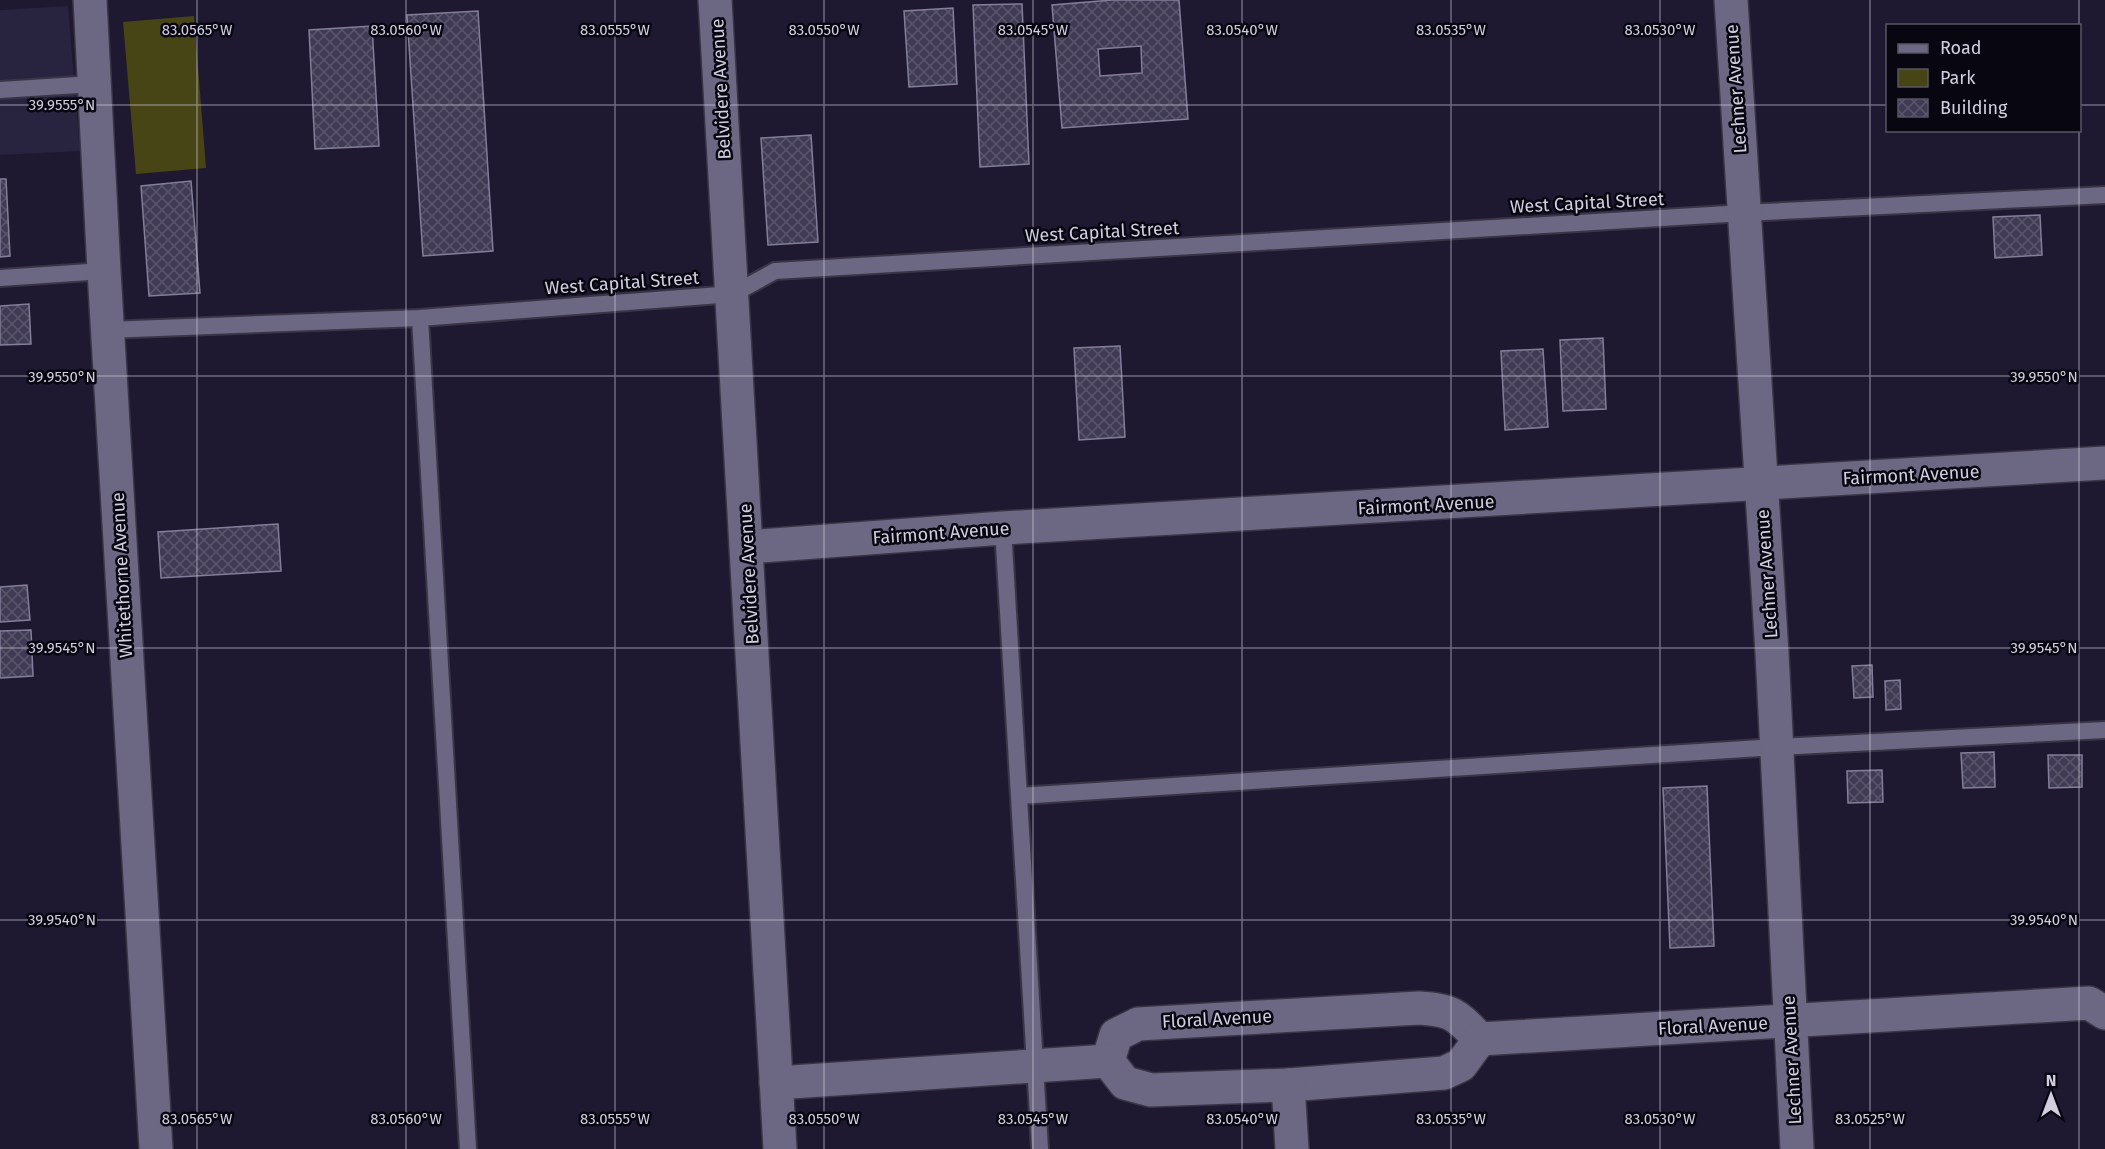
<svg xmlns="http://www.w3.org/2000/svg" width="2105" height="1149" font-family="'Fira Sans',sans-serif">
<style>
.built{fill:#28233e}
.park{fill:#474415}
.building{fill:url(#building-cross-hatch);stroke:#837e9a;stroke-width:1.5;fill-rule:evenodd}
.lines{fill:none;stroke-linecap:round;stroke-linejoin:round}
.service-casing{stroke:#393547;stroke-width:20}
.minor-casing{stroke:#393547;stroke-width:36}
.service{stroke:#6c6782;stroke-width:16}
.minor{stroke:#6c6782;stroke-width:33}
.ticks{fill:none;stroke:#d1cfdf;stroke-width:1.5;stroke-opacity:0.45}
.labels{text-anchor:middle;stroke-width:5;stroke-linejoin:round;paint-order:stroke}
.street-label{font-size:18px;fill:#d1cfdf;stroke:#080610}
.ticks-label{font-size:15px;text-anchor:middle;fill:#d1cfdf;stroke:#080610;stroke-width:5;stroke-linejoin:round;paint-order:stroke}
</style>
<defs>
<pattern id="building-cross-hatch" width="8" height="8" patternUnits="userSpaceOnUse" patternTransform="scale(1.5)"><rect width="8" height="8" fill="#403b54"/><path d="M0 0l8 8M0 8l8-8" fill="none" stroke="#5b566c"/></pattern>
</defs>
<rect width="100%" height="100%" fill="#1e1930"/>
<path class="built" d="M 68,6 L 80,151 L 0,155 L 0,10 Z"/>
<path class="park" d="M 194,16 L 206,168 L 136,174 L 123,22 Z"/>
<g class="building">
<path d="M 1112,0 L 1179,0 L 1188,119 L 1062,128 L 1052,5 ZM 1141,46 L 1142,73 L 1100,76 L 1098,49 Z"/>
<path d="M 1022,4 L 1029,164 L 980,167 L 973,5 Z"/>
<path d="M 953,8 L 957,84 L 909,87 L 904,11 Z"/>
<path d="M 478,11 L 493,251 L 423,256 L 407,15 Z"/>
<path d="M 372,26 L 379,146 L 315,149 L 309,30 Z"/>
<path d="M 811,135 L 818,242 L 768,245 L 761,138 Z"/>
<path d="M 0,179 L 6,179 L 10,256 L 0,257 Z"/>
<path d="M 191,181 L 200,293 L 149,296 L 141,186 Z"/>
<path d="M 2040,215 L 2042,255 L 1995,258 L 1993,217 Z"/>
<path d="M 29,304 L 31,344 L 0,345 L 0,306 Z"/>
<path d="M 1603,338 L 1606,409 L 1563,411 L 1560,340 Z"/>
<path d="M 1120,346 L 1125,437 L 1079,440 L 1074,348 Z"/>
<path d="M 1543,349 L 1548,427 L 1505,430 L 1501,351 Z"/>
<path d="M 278,524 L 281,571 L 161,578 L 158,532 Z"/>
<path d="M 27,585 L 30,620 L 0,622 L 0,587 Z"/>
<path d="M 31,630 L 33,676 L 0,678 L 0,631 Z"/>
<path d="M 1872,665 L 1873,697 L 1854,698 L 1852,666 Z"/>
<path d="M 1900,680 L 1901,709 L 1886,710 L 1885,681 Z"/>
<path d="M 1994,752 L 1995,787 L 1963,788 L 1961,753 Z"/>
<path d="M 2048,755 L 2082,755 L 2082,787 L 2049,788 Z"/>
<path d="M 1882,770 L 1883,802 L 1848,803 L 1847,771 Z"/>
<path d="M 1707,786 L 1714,946 L 1670,948 L 1663,788 Z"/>
</g>
<g class="lines">
<defs>
<g id="service">
<path d="M 0,90 L 93,84"/>
<path d="M 0,278 L 104,271"/>
<path d="M 420,318 L 468,1149"/>
<path d="M 107,330 L 420,318 L 733,294 L 775,271 L 1744,213 L 2105,195"/>
<path d="M 1003,528 L 1040,1149"/>
<path d="M 1019,796 L 1776,747 L 2105,730"/>
</g>
<g id="minor">
<path d="M 90,0 L 104,271 L 156,1149"/>
<path d="M 715,0 L 780,1149"/>
<path d="M 1731,0 L 1772,653 L 1797,1149"/>
<path d="M 747,547 L 1003,528 L 2105,463"/>
<path d="M 1108,1061 L 1116,1035 L 1138,1024 L 1419,1008 C 1454,1010 1456,1015 1480,1039 L 2089,1003 L 2105,1013"/>
<path d="M 1108,1061 L 1125,1083 L 1151,1090 L 1288,1085 L 1444,1073 L 1461,1065 L 1480,1039"/>
<path d="M 776,1083 L 1108,1061"/>
<path d="M 1288,1085 L 1292,1149"/>
</g>
</defs>
<use href="#service" class="service-casing"/>
<use href="#minor" class="minor-casing"/>
<use href="#service" class="service"/>
<use href="#minor" class="minor"/>
</g>
<path class="ticks" d="M 197,0 L 197,1149M 406,0 L 406,1149M 615,0 L 615,1149M 824,0 L 824,1149M 1033,0 L 1033,1149M 1242,0 L 1242,1149M 1451,0 L 1451,1149M 1660,0 L 1660,1149M 1870,0 L 1870,1149M 2079,0 L 2079,26M 0,105 L 1888,105M 2080,105 L 2105,105M 2079,130 L 2079,1149M 0,376 L 2105,376M 0,648 L 2105,648M 0,920 L 2105,920"/>
<g class="labels">
<g class="street-label">
<text transform="translate(721 89) rotate(-93)" y="6">Belvidere Avenue</text>
<text transform="translate(1736 89) rotate(-94)" y="6">Lechner Avenue</text>
<text transform="translate(1587 203) rotate(-3)" y="6">West Capital Street</text>
<text transform="translate(1102 232) rotate(-3)" y="6">West Capital Street</text>
<text transform="translate(622 283) rotate(-4)" y="6">West Capital Street</text>
<text transform="translate(1911 475) rotate(-3)" y="6">Fairmont Avenue</text>
<text transform="translate(1426 505) rotate(-3)" y="6">Fairmont Avenue</text>
<text transform="translate(941 533) rotate(-4)" y="6">Fairmont Avenue</text>
<text transform="translate(749 574) rotate(-93)" y="6">Belvidere Avenue</text>
<text transform="translate(1767 574) rotate(-94)" y="6">Lechner Avenue</text>
<text transform="translate(122 575) rotate(-93)" y="6">Whitethorne Avenue</text>
<text transform="translate(1217 1019) rotate(-3)" y="6">Floral Avenue</text>
<text transform="translate(1713 1026) rotate(-3)" y="6">Floral Avenue</text>
<text transform="translate(1792 1060) rotate(-93)" y="6">Lechner Avenue</text>
</g>
</g>
<g class="ticks-label">
<text x="197" y="35">83.0565°W</text>
<text x="406" y="35">83.0560°W</text>
<text x="615" y="35">83.0555°W</text>
<text x="824" y="35">83.0550°W</text>
<text x="1033" y="35">83.0545°W</text>
<text x="1242" y="35">83.0540°W</text>
<text x="1451" y="35">83.0535°W</text>
<text x="1660" y="35">83.0530°W</text>
<text x="62" y="110">39.9555°N</text>
<text x="62" y="382">39.9550°N</text>
<text x="2044" y="382">39.9550°N</text>
<text x="62" y="653">39.9545°N</text>
<text x="2044" y="653">39.9545°N</text>
<text x="62" y="925">39.9540°N</text>
<text x="2044" y="925">39.9540°N</text>
<text x="197" y="1124">83.0565°W</text>
<text x="406" y="1124">83.0560°W</text>
<text x="615" y="1124">83.0555°W</text>
<text x="824" y="1124">83.0550°W</text>
<text x="1033" y="1124">83.0545°W</text>
<text x="1242" y="1124">83.0540°W</text>
<text x="1451" y="1124">83.0535°W</text>
<text x="1660" y="1124">83.0530°W</text>
<text x="1870" y="1124">83.0525°W</text>
</g>
<rect x="1886" y="24" width="195" height="108" fill="#080610" stroke="#585663" stroke-width="1.5"/>
<rect x="1898" y="44" width="30" height="9" fill="#6c6782" stroke="#585663" stroke-width="1.5"/>
<text x="1940" y="54" font-size="18" fill="#d1cfdf">Road</text>
<rect x="1898" y="69" width="30" height="18" fill="#474415" stroke="#585663" stroke-width="1.5"/>
<text x="1940" y="84" font-size="18" fill="#d1cfdf">Park</text>
<rect x="1898" y="99" width="30" height="18" fill="url(#building-cross-hatch)" stroke="#585663" stroke-width="1.5"/>
<text x="1940" y="114" font-size="18" fill="#d1cfdf">Building</text>
<g transform="translate(2051 1095)" stroke="#080610" stroke-width="4.5" paint-order="stroke">
<path d="M0-4.5L10 22L0 15L-10 22Z" fill="#d1cfdf"/>
<text y="-9" font-size="16" font-weight="bold" text-anchor="middle" fill="#d1cfdf">N</text>
</g>
</svg>
